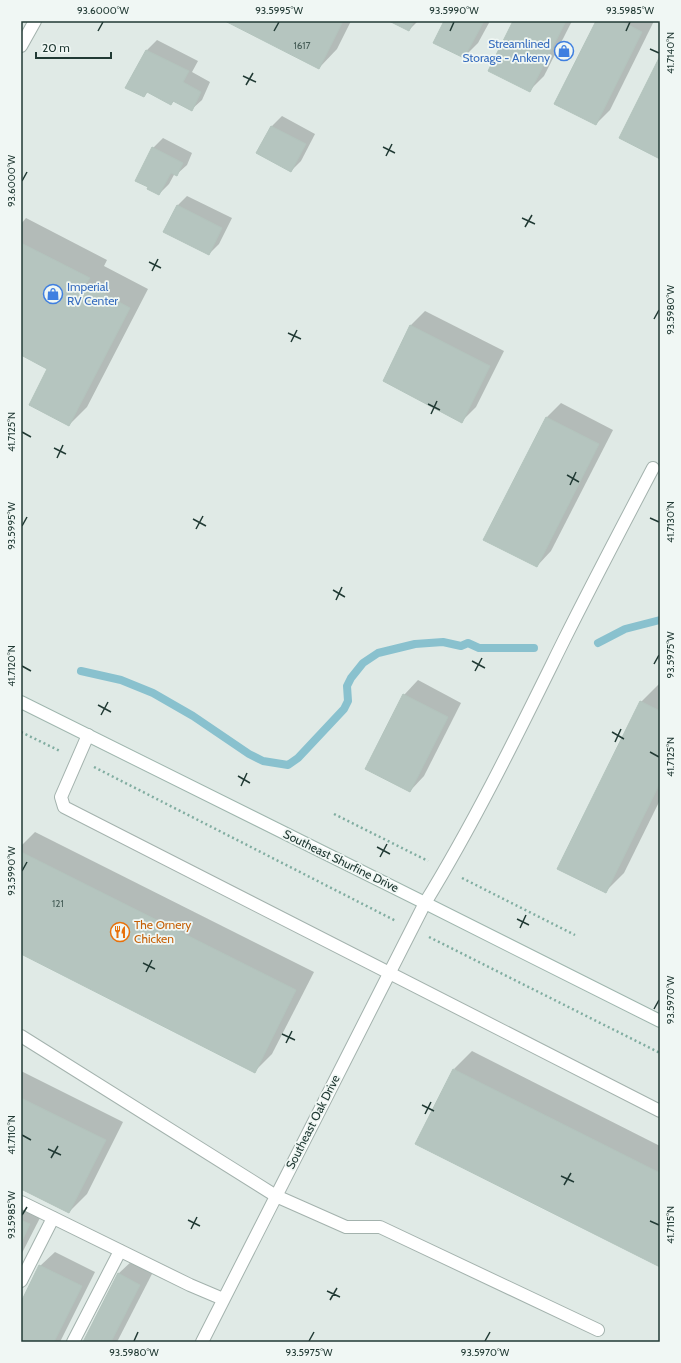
<svg xmlns="http://www.w3.org/2000/svg" width="681" height="1363" font-family="Cabin,sans-serif">
<style>
.shadow{fill:#0003}
.lines{fill:none;stroke-linecap:round;stroke-linejoin:round}
.stream{stroke:#89c1ce;stroke-width:8}
.building{fill:#b5c5bf;stroke:#b3c4bd}
.lane-casing{stroke:#a3b2ad;stroke-width:14}
.street-casing{stroke:#a3b2ad;stroke-width:14}
.secondary-casing{stroke:#9fb6ae;stroke-width:14}
.path{stroke:#81ada1;stroke-width:2.5;stroke-dasharray:2 3;stroke-linecap:butt}
.lane{stroke:#fff;stroke-width:12}
.street{stroke:#fff;stroke-width:12}
.secondary{stroke:#fff;stroke-width:12}
.ticks{fill:none;stroke:#213a34;stroke-width:1.5}
.labels{text-anchor:middle;stroke-width:3.5;stroke-linejoin:round;paint-order:stroke}
.number-label{font-size:10px;fill:#465d57}
.shop-label{font-size:12px;fill:#366cbe;stroke:#f0f7f4;text-anchor:end}
.street-label{font-size:12px;fill:#213a34;stroke:#f0f7f4}
.food-label{font-size:12px;fill:#c56008;stroke:#f0f7f4;text-anchor:start}
.neatline{fill:none;stroke:#213a34;stroke-width:1.5}
.ticks-label{font-size:10px;text-anchor:middle;fill:#213a34}
</style>
<rect width="100%" height="100%" fill="#e0eae6"/>
<g class="shadow">
<path d="M 227,21 L 351,21 L 337,49 L 319,68 Z"/>
<path d="M 392,21 L 418,21 L 409,30 Z"/>
<path d="M 445,21 L 490,21 L 478,43 L 464,57 Z"/>
<path d="M 515,21 L 572,21 L 544,76 L 530,90 Z"/>
<path d="M 597,21 L 654,21 L 610,110 L 596,124 Z"/>
<path d="M 157,40 L 198,61 L 192,72 L 210,82 L 202,100 L 192,109 L 174,101 L 171,104 L 148,91 L 144,96 L 127,88 L 147,50 Z"/>
<path d="M 282,116 L 315,134 L 301,161 L 291,171 L 258,153 L 272,126 Z"/>
<path d="M 163,138 L 192,153 L 187,165 L 177,174 L 175,173 L 169,184 L 159,194 L 153,148 Z"/>
<path d="M 187,196 L 232,218 L 219,244 L 209,254 L 177,206 Z"/>
<path d="M 26,218 L 107,260 L 104,266 L 148,289 L 87,407 L 69,425 L 49,369 L 21,354 L 21,224 Z"/>
<path d="M 425,311 L 504,351 L 476,407 L 462,421 L 385,381 L 411,325 Z"/>
<path d="M 561,403 L 613,430 L 551,551 L 537,566 L 485,539 L 547,417 Z"/>
<path d="M 418,680 L 461,703 L 424,776 L 410,791 L 404,695 Z"/>
<path d="M 659,684 L 660,800 L 624,873 L 606,891 L 641,702 Z"/>
<path d="M 35,832 L 314,972 L 272,1054 L 254,1072 L 21,953 L 21,846 Z"/>
<path d="M 472,1051 L 660,1146 L 660,1265 L 454,1069 Z"/>
<path d="M 21,1071 L 123,1122 L 87,1194 L 69,1212 L 21,1188 Z"/>
<path d="M 21,1199 L 44,1210 L 21,1255 Z"/>
<path d="M 55,1252 L 95,1272 L 60,1342 L 21,1342 L 21,1304 L 40,1266 Z"/>
<path d="M 133,1260 L 154,1270 L 117,1342 L 84,1342 L 118,1274 Z"/>
</g>
<g class="lines">
<g class="stream">
<path d="M 598,643 L 625,629 L 660,620"/>
<path d="M 81,671 L 121,680 L 153,693 L 193,716 L 249,754 L 263,761 L 288,765 L 298,758 L 344,709 L 348,701 L 347,686 L 351,678 L 363,663 L 378,653 L 415,644 L 443,642 L 461,646 L 468,643 L 479,648 L 534,648"/>
</g>
</g>
<g class="building">
<path d="M 225,21 L 343,21 L 319,69 Z"/>
<path d="M 389,21 L 414,21 L 409,31 Z"/>
<path d="M 444,21 L 484,21 L 464,58 L 433,43 Z"/>
<path d="M 513,21 L 566,21 L 530,92 L 488,71 Z"/>
<path d="M 596,21 L 621,21 L 642,32 L 596,125 L 554,104 Z"/>
<path d="M 146,50 L 189,71 L 183,82 L 201,92 L 192,111 L 173,101 L 171,105 L 147,92 L 144,97 L 125,88 Z"/>
<path d="M 660,56 L 660,159 L 619,138 Z"/>
<path d="M 271,126 L 306,144 L 291,172 L 256,153 Z"/>
<path d="M 152,147 L 183,163 L 177,176 L 171,173 L 159,195 L 147,189 L 148,187 L 135,181 Z"/>
<path d="M 177,205 L 222,228 L 209,255 L 163,232 Z"/>
<path d="M 21,243 L 90,278 L 86,284 L 130,308 L 69,426 L 29,405 L 47,369 L 21,355 Z"/>
<path d="M 410,325 L 490,366 L 462,423 L 383,381 Z"/>
<path d="M 546,417 L 599,444 L 537,567 L 483,540 Z"/>
<path d="M 403,694 L 448,717 L 410,792 L 365,769 Z"/>
<path d="M 640,701 L 660,711 L 660,783 L 606,893 L 557,869 Z"/>
<path d="M 21,852 L 296,990 L 255,1073 L 21,954 Z"/>
<path d="M 453,1069 L 660,1173 L 660,1267 L 415,1144 Z"/>
<path d="M 21,1098 L 106,1140 L 69,1213 L 21,1189 Z"/>
<path d="M 21,1220 L 30,1224 L 21,1243 Z"/>
<path d="M 39,1265 L 82,1286 L 54,1342 L 21,1342 L 21,1302 Z"/>
<path d="M 118,1273 L 140,1285 L 111,1342 L 83,1342 Z"/>
</g>
<g class="lines">
<defs>
<g id="lane">
<path d="M 21,46 L 35,21"/>
<path d="M 88,735 L 61,797 L 64,807 L 660,1111"/>
<path d="M 425,903 C 477,818 520,729 564,640 C 593,582 623,525 653,468"/>
<path d="M 21,1036 L 276,1196 L 346,1227 L 380,1227 L 598,1330"/>
<path d="M 21,1202 L 190,1285 L 223,1299"/>
<path d="M 21,1281 L 53,1218"/>
<path d="M 73,1342 L 120,1251"/>
</g>
<path id="street" d="M 202,1342 L 425,903"/>
<path id="secondary" d="M 21,702 L 425,903 L 660,1021"/>
</defs>
<use href="#lane" class="lane-casing"/>
<use href="#street" class="street-casing"/>
<use href="#secondary" class="secondary-casing"/>
<g class="path">
<path d="M 21,732 L 60,751"/>
<path d="M 94,767 L 396,921"/>
<path d="M 334,814 L 428,861"/>
<path d="M 462,878 L 575,935"/>
<path d="M 429,937 L 660,1053"/>
</g>
<use href="#lane" class="lane"/>
<use href="#street" class="street"/>
<use href="#secondary" class="secondary"/>
</g>
<path class="ticks" d="M 98,31 L 103,22M 274,31 L 279,22M 450,31 L 454,22M 626,31 L 630,22M 650,49 L 659,53M 243,76 L 256,82M 246,85 L 253,73M 383,147 L 395,153M 386,156 L 392,144M 22,181 L 27,172M 522,218 L 535,224M 525,227 L 532,215M 149,262 L 161,268M 152,271 L 158,259M 654,319 L 659,310M 288,333 L 301,339M 291,342 L 297,330M 428,404 L 440,410M 431,414 L 437,401M 22,432 L 31,437M 54,448 L 66,454M 57,458 L 63,445M 567,475 L 579,482M 570,485 L 576,472M 650,518 L 659,522M 193,519 L 206,526M 22,526 L 27,517M 196,529 L 203,516M 333,590 L 345,597M 336,600 L 342,587M 472,661 L 485,668M 654,664 L 659,655M 22,666 L 31,671M 475,671 L 482,658M 98,705 L 111,712M 101,715 L 108,702M 612,732 L 624,739M 615,742 L 621,729M 650,752 L 659,757M 238,776 L 250,783M 241,786 L 247,773M 377,847 L 390,854M 380,857 L 387,844M 22,871 L 27,862M 517,919 L 529,925M 520,928 L 526,915M 143,963 L 155,969M 146,972 L 152,960M 654,1009 L 659,1000M 282,1034 L 295,1040M 286,1043 L 292,1031M 422,1105 L 434,1111M 425,1114 L 431,1102M 22,1135 L 31,1140M 48,1149 L 61,1155M 51,1158 L 58,1146M 561,1176 L 574,1182M 564,1185 L 571,1173M 22,1215 L 27,1207M 188,1220 L 200,1226M 650,1221 L 659,1225M 191,1229 L 197,1217M 327,1291 L 340,1297M 330,1300 L 337,1288M 134,1341 L 138,1332M 309,1341 L 314,1332M 485,1341 L 490,1332"/>
<defs>
<symbol id="shop-ring" viewBox="-11 -11 22 22"><circle r="9.5" fill="#f0f7f4" stroke="#3f7fe0" stroke-width="1.5"/><path d="M-5-2.5h2.3a2.7 3.5 0 0 1 5.4 0H5L5.5 6h-11ZM-1.5-2.5h3a1.5 2.3 0 0 0-3 0Z" fill="#3f7fe0"/></symbol>
<symbol id="restaurant-ring" viewBox="-11 -11 22 22"><circle r="9.5" fill="#f0f7f4" stroke="#e8710a" stroke-width="1.5"/><path d="M-5-6h1v4h1v-4h1v4h1v-4h1v5L-1.5 .5V6h-2V.5L-5-1ZM5-6V6H3V1.5H1.5Q1.5-4 5-6Z" fill="#e8710a"/></symbol>
</defs>
<g fill-rule="evenodd">
<use href="#shop-ring" x="553" y="40" width="22" height="22"/>
<use href="#shop-ring" x="42" y="283" width="22" height="22"/>
<use href="#restaurant-ring" x="109" y="921" width="22" height="22"/>
</g>
<g class="labels">
<g class="number-label">
<text x="302" y="49">1617</text>
<text x="58" y="907">121</text>
</g>
<g class="shop-label">
<text x="550" y="48">Streamlined<tspan x="550" dy="14">Storage - Ankeny</tspan></text>
<text x="67" y="291" text-anchor="start">Imperial<tspan x="67" dy="14">RV Center</tspan></text>
</g>
<g class="street-label">
<text transform="translate(341 861) rotate(26)" y="4">Southeast Shurfine Drive</text>
<text transform="translate(313 1122) rotate(-63)" y="4">Southeast Oak Drive</text>
</g>
<g class="food-label">
<text x="134" y="929">The Ornery<tspan x="134" dy="14">Chicken</tspan></text>
</g>
</g>
<rect width="681" height="1363" fill="none" stroke="#f0f7f4" stroke-width="44"/>
<path d="M36 52v6h75v-6" fill="none" stroke="#213a34" stroke-width="2"/>
<text x="42" y="52" font-size="12" fill="#213a34" stroke="#f0f7f4" stroke-width="3" paint-order="stroke">20 m</text>
<rect x="22" y="22" width="637" height="1319" class="neatline"/>
<g class="ticks-label">
<text x="103" y="14">93.6000°W</text>
<text x="279" y="14">93.5995°W</text>
<text x="454" y="14">93.5990°W</text>
<text x="630" y="14">93.5985°W</text>
<text transform="translate(670 53) rotate(-90)" y="4">41.7140°N</text>
<text transform="translate(11 181) rotate(-90)" y="4">93.6000°W</text>
<text transform="translate(670 310) rotate(-90)" y="4">93.5980°W</text>
<text transform="translate(11 432) rotate(-90)" y="4">41.7125°N</text>
<text transform="translate(670 522) rotate(-90)" y="4">41.7130°N</text>
<text transform="translate(11 526) rotate(-90)" y="4">93.5995°W</text>
<text transform="translate(670 655) rotate(-90)" y="4">93.5975°W</text>
<text transform="translate(11 666) rotate(-90)" y="4">41.7120°N</text>
<text transform="translate(670 757) rotate(-90)" y="4">41.7125°N</text>
<text transform="translate(11 871) rotate(-90)" y="4">93.5990°W</text>
<text transform="translate(670 1000) rotate(-90)" y="4">93.5970°W</text>
<text transform="translate(11 1135) rotate(-90)" y="4">41.7110°N</text>
<text transform="translate(11 1215) rotate(-90)" y="4">93.5985°W</text>
<text transform="translate(670 1225) rotate(-90)" y="4">41.7115°N</text>
<text x="134" y="1356">93.5980°W</text>
<text x="309" y="1356">93.5975°W</text>
<text x="485" y="1356">93.5970°W</text>
</g>
</svg>
